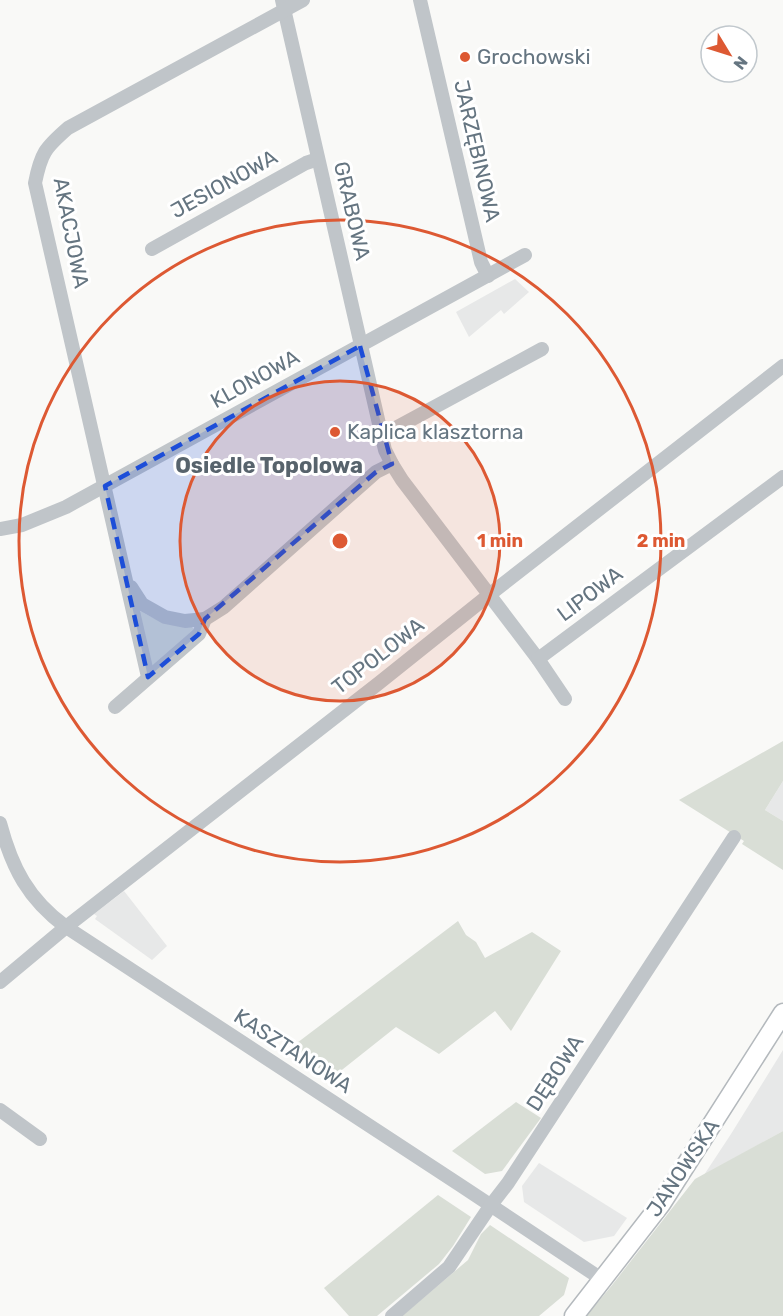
<svg xmlns="http://www.w3.org/2000/svg" width="783" height="1316" font-family="Rubik,sans-serif">
<style>
.built{fill:#e7e8e8}
.green{fill:#d9ded6}
.lines{fill:none;stroke-linecap:round;stroke-linejoin:round}
.major-casing{stroke:#b4b9bd;stroke-width:21}
.minor{stroke:#c0c5c9;stroke-width:14}
.major{stroke:#fff;stroke-width:18}
.marked{fill:#1d4ed8;fill-opacity:0.2;stroke:#1d4ed8;stroke-width:4.5;stroke-dasharray:12 8;stroke-linejoin:round}
.ring{fill:none;stroke:#dd5933;stroke-width:3}
.poi-dot{fill:#dd5933;stroke:#fff;stroke-width:2}
.labels{text-anchor:middle;stroke-width:6;stroke-linejoin:round;paint-order:stroke}
.poi-label{font-size:21px;fill:#657581;stroke:#fff;text-anchor:start}
.street-label{font-size:21px;fill:#657581;stroke:#fff}
.neighbourhood-label{font-size:22px;font-weight:bold;fill:#57636c;stroke:#fff}
.centre{fill:#dd5933;stroke:#fff;stroke-width:3}
.ring-label{font-size:18px;text-anchor:middle;font-weight:bold;fill:#dd5933;stroke:#fff;stroke-width:6;stroke-linejoin:round;paint-order:stroke}
</style>
<rect width="100%" height="100%" fill="#f9f9f7"/>
<g class="built">
<path d="M 515,279 L 529,292 L 504,314 L 501,310 L 469,337 L 456,312 Z"/>
<path d="M 783,781 L 783,821 L 765,810 Z"/>
<path d="M 124,891 L 167,946 L 152,960 L 95,919 L 97,916 L 94,914 Z"/>
<path d="M 783,1050 L 783,1131 L 704,1175 L 731,1134 Z"/>
<path d="M 539,1163 L 627,1218 L 614,1236 L 584,1242 L 524,1202 L 522,1186 Z"/>
</g>
<g class="green">
<path d="M 141,611 C 160,623 169,625 191,626 L 194,629 L 193,632 L 152,668 L 139,612 Z"/>
<path d="M 783,741 L 783,781 L 765,810 L 783,821 L 783,870 L 742,844 L 744,841 L 679,800 Z"/>
<path d="M 458,921 L 466,935 L 476,942 L 485,958 L 532,932 L 561,951 L 511,1031 L 495,1011 L 439,1054 L 396,1027 L 333,1077 L 289,1049 Z"/>
<path d="M 516,1102 L 541,1118 L 502,1171 L 485,1174 L 452,1151 Z"/>
<path d="M 783,1131 L 783,1316 L 586,1316 L 609,1289 L 695,1179 Z"/>
<path d="M 438,1195 L 471,1217 L 453,1246 L 439,1264 L 377,1316 L 349,1316 L 324,1288 Z"/>
<path d="M 490,1225 L 569,1278 L 564,1295 L 539,1316 L 402,1316 L 468,1260 L 481,1234 Z"/>
</g>
<g class="lines">
<defs>
<path id="major" d="M 574,1316 L 661,1204 L 783,1013"/>
</defs>
<use href="#major" class="major-casing"/>
<g class="minor">
<path d="M 282,0 L 385,450 L 392,464 L 402,480 L 538,659 L 565,699"/>
<path d="M 420,0 L 481,262 L 488,276"/>
<path d="M 152,249 L 306,163 L 318,159"/>
<path d="M 380,432 L 392,430 L 542,349"/>
<path d="M 0,529 L 22,525 L 66,507 L 525,255"/>
<path d="M 131,587 L 142,604 L 165,617 L 185,621 L 205,619"/>
<path d="M 538,659 L 783,477"/>
<path d="M 148,677 L 35,183 C 41,153 45,148 68,128 L 303,0"/>
<path d="M 115,707 L 199,634 L 205,619 L 224,607 L 376,472 L 392,464"/>
<path d="M 0,823 C 12,868 28,899 66,927 L 460,1185 L 603,1280"/>
<path d="M 0,982 L 66,927 L 379,683 L 489,595 L 783,366"/>
<path d="M 0,1110 L 40,1139"/>
<path d="M 392,1316 L 449,1267 L 491,1205 L 508,1183 L 734,837"/>
</g>
<use href="#major" class="major"/>
</g>
<path class="marked" d="M 360,346 L 392,464 L 376,472 L 205,619 L 199,634 L 148,677 L 105,486 Z"/>
<circle cx="340" cy="541" r="160" fill="#dd5933" fill-opacity=".12"/>
<g class="ring">
<circle cx="340" cy="541" r="160"/>
<circle cx="340" cy="541" r="321"/>
</g>
<g class="poi-dot">
<circle cx="465" cy="57" r="6"/>
<circle cx="335" cy="432" r="6"/>
</g>
<g class="labels">
<g class="poi-label">
<text x="477" y="64">Grochowski</text>
<text x="347" y="439">Kaplica klasztorna</text>
</g>
<g class="street-label">
<text transform="translate(477 151) rotate(77)" y="7">JARZĘBINOWA</text>
<text transform="translate(224 184) rotate(-29)" y="7">JESIONOWA</text>
<text transform="translate(352 211) rotate(77)" y="7">GRABOWA</text>
<text transform="translate(71 233) rotate(79)" y="7">AKACJOWA</text>
<text transform="translate(255 379) rotate(-29)" y="7">KLONOWA</text>
<text transform="translate(590 594) rotate(-37)" y="7">LIPOWA</text>
<text transform="translate(378 656) rotate(-38)" y="7">TOPOLOWA</text>
<text transform="translate(293 1051) rotate(33)" y="7">KASZTANOWA</text>
<text transform="translate(555 1073) rotate(-57)" y="7">DĘBOWA</text>
<text transform="translate(683 1168) rotate(-56)" y="7">JANOWSKA</text>
</g>
<g class="neighbourhood-label">
<text x="269" y="473">Osiedle Topolowa</text>
</g>
</g>
<circle cx="340" cy="541" r="9" class="centre"/>
<g class="ring-label">
<text x="500" y="547">1 min</text>
<text x="661" y="547">2 min</text>
</g>
<g transform="translate(729 54) rotate(128)"><circle r="28" fill="#ffffff" stroke="#c1c8cd" stroke-width="1.5"/>
<path d="M0-4.5L10 22L0 15L-10 22Z" fill="#dd5933"/>
<text y="-9" font-size="16" font-weight="bold" text-anchor="middle" fill="#657581">N</text>
</g>
</svg>
